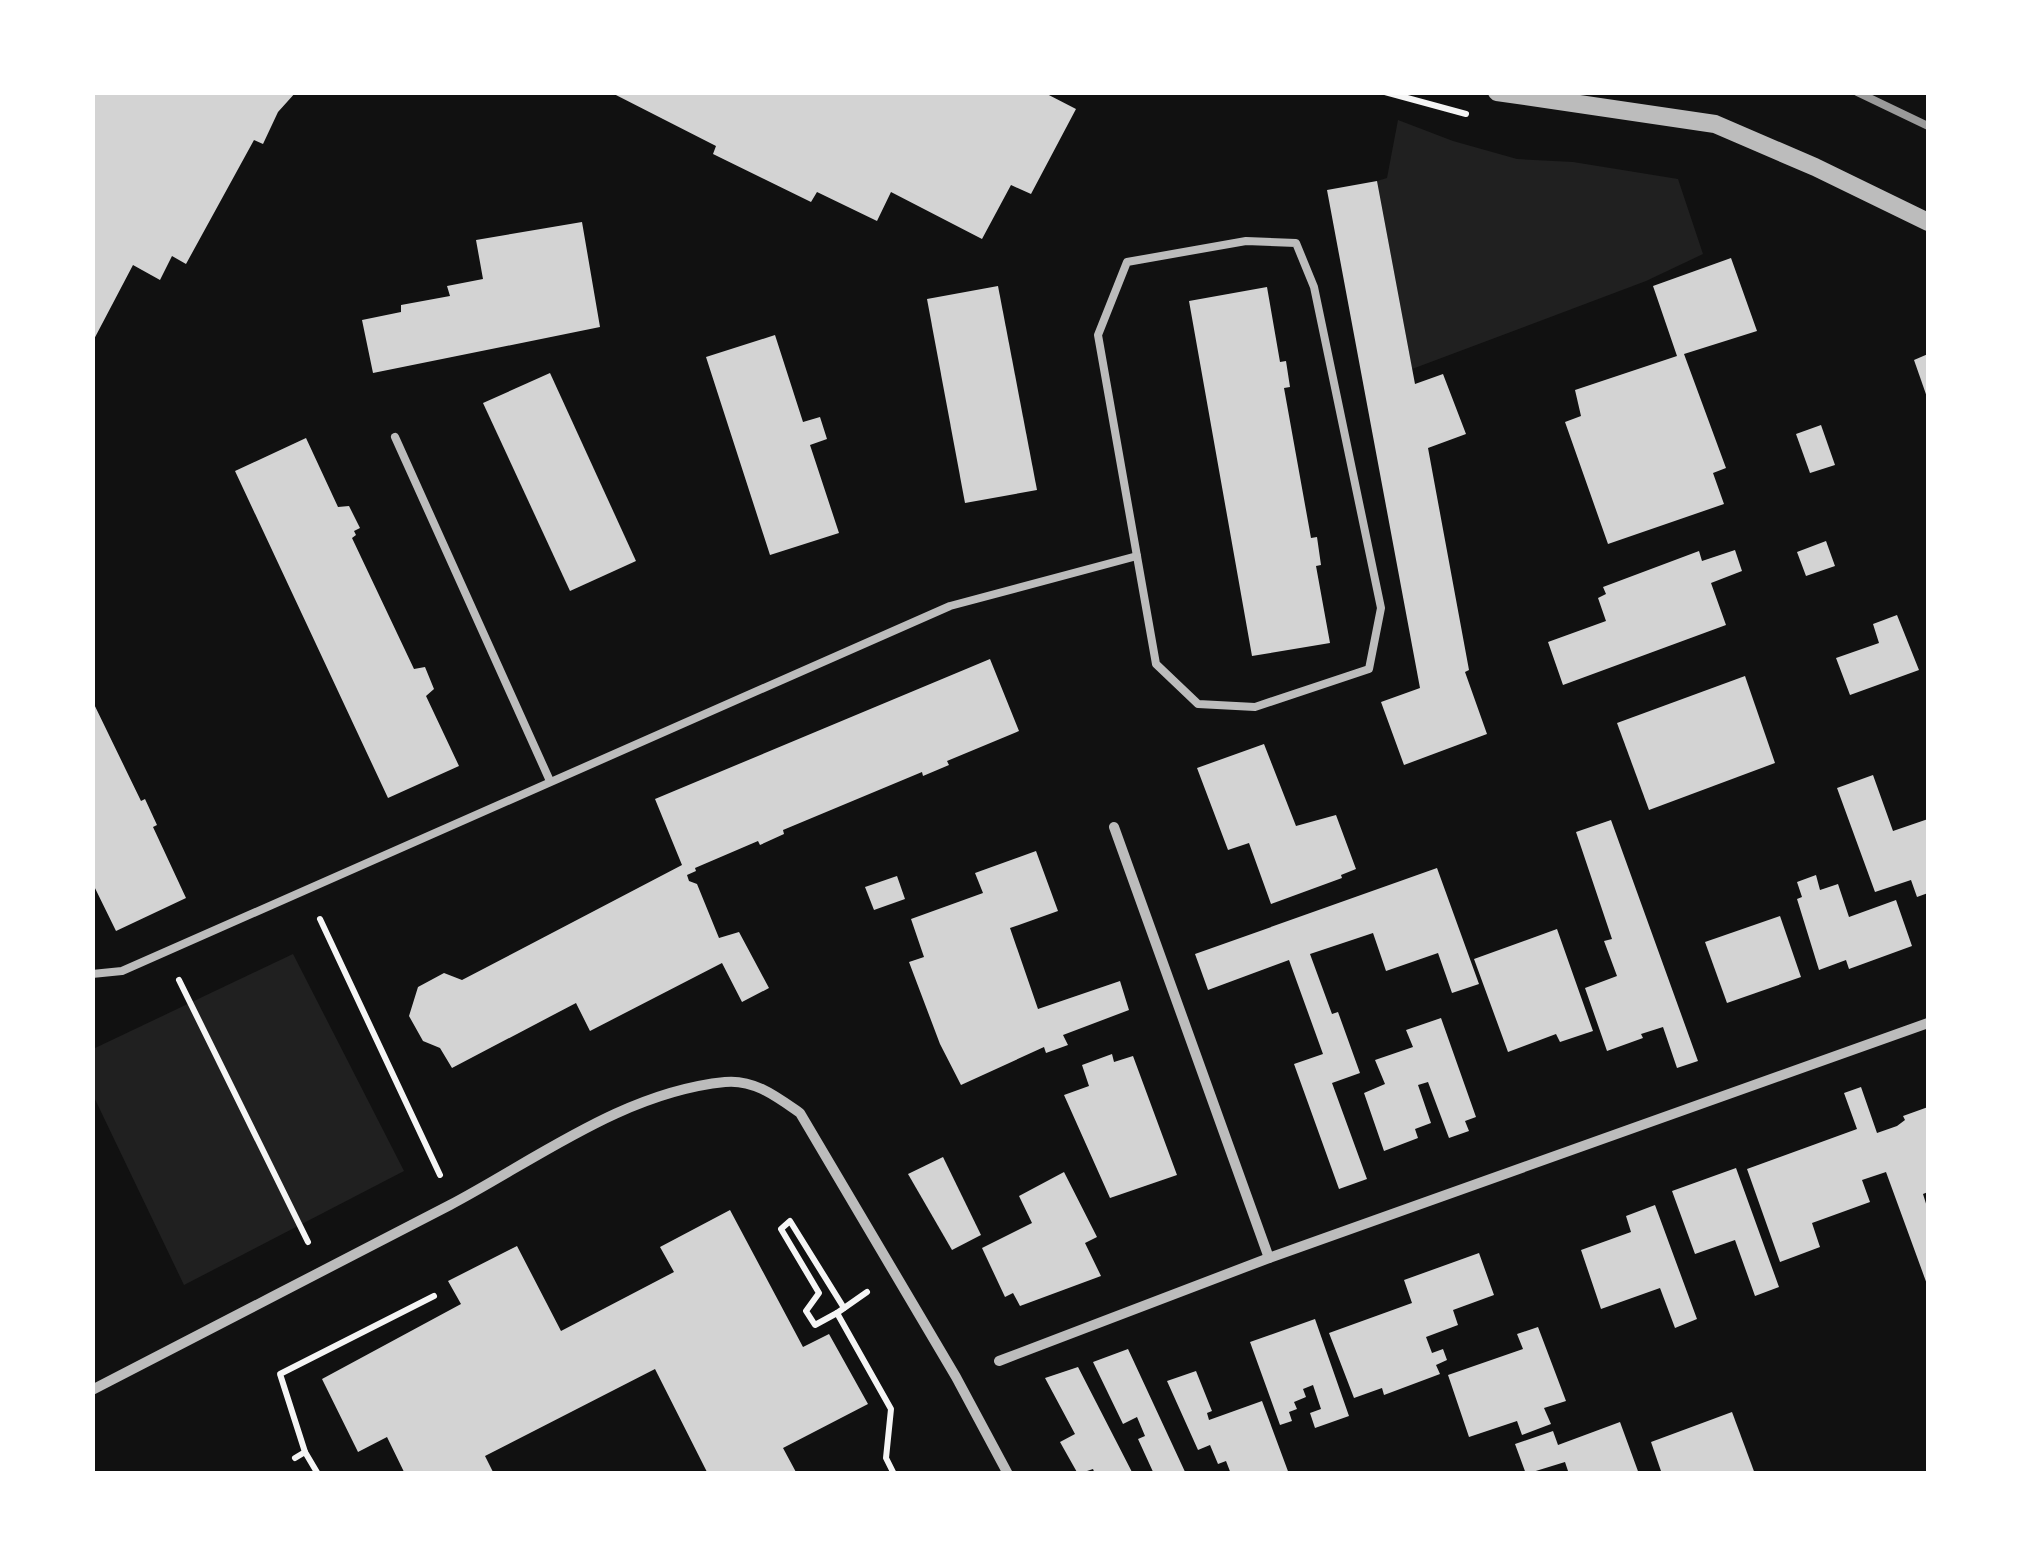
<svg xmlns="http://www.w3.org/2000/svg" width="2021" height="1566" font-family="Montserrat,sans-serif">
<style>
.green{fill:#202020}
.building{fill:#d3d3d3}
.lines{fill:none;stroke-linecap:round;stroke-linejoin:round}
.path{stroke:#f5f5f5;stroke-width:6}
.service{stroke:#bcbcbc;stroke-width:8}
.minor{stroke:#bcbcbc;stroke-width:10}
.tertiary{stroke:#bcbcbc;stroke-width:18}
.rail{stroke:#9a9a9a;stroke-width:8}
</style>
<rect width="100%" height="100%" fill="#111"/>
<g class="green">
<path d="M 1398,120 L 1453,141 L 1517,159 L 1573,162 L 1678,179 L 1703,254 L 1646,281 L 1412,369 L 1377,181 L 1387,178 Z"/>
<path d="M 293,954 L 404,1171 L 184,1285 L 93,1095 L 93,1049 Z"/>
</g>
<g class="building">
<path d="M 92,92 L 296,92 L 278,112 L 263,144 L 254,140 L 186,264 L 172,256 L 160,280 L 133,265 L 92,343 Z"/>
<path d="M 610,92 L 1043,92 L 1076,109 L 1031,194 L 1011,185 L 982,239 L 891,192 L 877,221 L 817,192 L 811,202 L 713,154 L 716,146 Z"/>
<path d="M 1377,181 L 1415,384 L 1443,374 L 1466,434 L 1428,448 L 1469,670 L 1465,672 L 1487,734 L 1404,765 L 1381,702 L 1420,688 L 1327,190 Z"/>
<path d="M 582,222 L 600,327 L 373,373 L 362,320 L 401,312 L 401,305 L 450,296 L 447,286 L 483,279 L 476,240 Z"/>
<path d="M 1731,258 L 1757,331 L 1684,354 L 1726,468 L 1713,473 L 1724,504 L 1608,544 L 1565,422 L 1581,416 L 1575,390 L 1677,356 L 1653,286 Z"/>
<path d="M 998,286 L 1037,490 L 965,503 L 927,299 Z"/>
<path d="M 1267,287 L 1280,362 L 1286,361 L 1290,387 L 1284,388 L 1311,538 L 1317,537 L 1321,565 L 1316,566 L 1330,643 L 1252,656 L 1189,301 Z"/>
<path d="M 775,335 L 803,422 L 820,417 L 827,439 L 810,445 L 839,533 L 770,555 L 706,357 Z"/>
<path d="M 1928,354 L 1928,400 L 1914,360 Z"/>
<path d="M 550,373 L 636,561 L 570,591 L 483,403 Z"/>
<path d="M 1821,425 L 1835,465 L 1810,473 L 1796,434 Z"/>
<path d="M 306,438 L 338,507 L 349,506 L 360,528 L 354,531 L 356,535 L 352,538 L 414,669 L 425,667 L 434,689 L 426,696 L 459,766 L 388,798 L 235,471 Z"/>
<path d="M 1826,541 L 1835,566 L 1806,576 L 1797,552 Z"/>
<path d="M 1735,550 L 1742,571 L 1711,583 L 1726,625 L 1563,685 L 1548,642 L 1606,621 L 1598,598 L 1606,594 L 1603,587 L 1699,551 L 1702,561 Z"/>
<path d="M 1897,615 L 1919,670 L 1850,695 L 1836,658 L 1879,643 L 1873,624 Z"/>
<path d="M 990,659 L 1019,731 L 947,761 L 949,765 L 923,776 L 922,772 L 783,830 L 784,834 L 760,845 L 758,841 L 695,868 L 696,871 L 687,875 L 689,881 L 697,884 L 719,938 L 739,932 L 769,988 L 742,1002 L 722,963 L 590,1031 L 576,1003 L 452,1068 L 440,1048 L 423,1041 L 409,1016 L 418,987 L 444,973 L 462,980 L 682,865 L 655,799 Z"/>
<path d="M 1745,676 L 1775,763 L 1649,810 L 1617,723 Z"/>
<path d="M 92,700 L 141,801 L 145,799 L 157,825 L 153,827 L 186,898 L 116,931 L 92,882 Z"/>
<path d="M 1264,744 L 1296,826 L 1336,815 L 1356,869 L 1341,875 L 1342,878 L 1271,904 L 1249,843 L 1228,850 L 1197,768 Z"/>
<path d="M 1873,775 L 1893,831 L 1928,819 L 1928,893 L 1917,897 L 1911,880 L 1875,892 L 1837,788 Z"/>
<path d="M 1611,820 L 1698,1061 L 1677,1068 L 1663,1027 L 1641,1034 L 1643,1038 L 1607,1051 L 1585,988 L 1617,976 L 1604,941 L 1612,939 L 1576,832 Z"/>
<path d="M 1036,851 L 1058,911 L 1010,928 L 1038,1009 L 1120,981 L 1129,1010 L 1063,1035 L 1068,1045 L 1046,1053 L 1044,1047 L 961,1085 L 940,1044 L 909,962 L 924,957 L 911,919 L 983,893 L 975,873 Z"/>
<path d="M 1437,868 L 1479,984 L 1452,993 L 1438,953 L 1386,971 L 1373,933 L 1310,954 L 1332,1014 L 1338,1012 L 1360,1073 L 1332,1083 L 1367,1179 L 1339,1189 L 1294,1064 L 1323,1054 L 1289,960 L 1208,990 L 1195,954 Z"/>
<path d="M 1816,875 L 1820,890 L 1838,884 L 1849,917 L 1896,900 L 1912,946 L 1849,969 L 1846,960 L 1819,970 L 1797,899 L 1802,897 L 1797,882 Z"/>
<path d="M 897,876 L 905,899 L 874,910 L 865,887 Z"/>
<path d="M 1780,916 L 1801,977 L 1727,1003 L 1705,942 Z"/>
<path d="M 1557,929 L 1593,1031 L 1560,1042 L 1556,1034 L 1508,1052 L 1474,959 Z"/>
<path d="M 1441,1018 L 1476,1117 L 1465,1121 L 1469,1131 L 1449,1138 L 1428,1082 L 1418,1085 L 1431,1123 L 1415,1129 L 1418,1138 L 1384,1151 L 1364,1093 L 1385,1084 L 1375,1060 L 1413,1047 L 1406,1030 Z"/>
<path d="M 1112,1054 L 1114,1062 L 1133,1056 L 1177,1175 L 1110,1198 L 1064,1095 L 1089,1086 L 1082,1065 Z"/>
<path d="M 1861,1087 L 1877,1133 L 1897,1126 L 1905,1120 L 1903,1116 L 1928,1107 L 1928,1192 L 1923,1194 L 1928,1210 L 1928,1287 L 1886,1172 L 1862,1180 L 1870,1202 L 1812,1223 L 1820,1247 L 1780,1262 L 1747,1169 L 1857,1129 L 1844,1093 Z"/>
<path d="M 943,1157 L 981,1235 L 952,1250 L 908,1174 Z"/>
<path d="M 1736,1168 L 1779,1287 L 1755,1296 L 1735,1240 L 1695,1254 L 1672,1191 Z"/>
<path d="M 1064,1172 L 1097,1237 L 1085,1243 L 1101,1276 L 1020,1306 L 1013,1293 L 1005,1297 L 982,1248 L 1032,1223 L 1019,1196 Z"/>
<path d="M 1655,1205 L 1697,1319 L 1675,1328 L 1660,1288 L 1601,1309 L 1581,1250 L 1631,1232 L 1626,1216 Z"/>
<path d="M 730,1210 L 803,1347 L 829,1334 L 868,1404 L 783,1448 L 797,1474 L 708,1474 L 655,1369 L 485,1456 L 494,1474 L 405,1474 L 387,1437 L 358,1452 L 322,1379 L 461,1304 L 448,1281 L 517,1246 L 561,1331 L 674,1272 L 660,1247 Z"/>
<path d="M 1479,1253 L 1494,1295 L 1453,1310 L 1458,1325 L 1426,1337 L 1432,1353 L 1443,1349 L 1447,1360 L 1436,1365 L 1440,1374 L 1384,1395 L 1382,1388 L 1354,1398 L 1329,1333 L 1412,1303 L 1404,1280 Z"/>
<path d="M 1315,1319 L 1349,1416 L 1315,1428 L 1310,1413 L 1321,1409 L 1313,1385 L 1303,1389 L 1306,1397 L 1294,1402 L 1297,1409 L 1289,1412 L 1292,1421 L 1280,1425 L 1250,1342 Z"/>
<path d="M 1538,1327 L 1566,1401 L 1544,1408 L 1551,1424 L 1522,1435 L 1517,1421 L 1469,1437 L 1448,1375 L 1523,1349 L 1517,1334 Z"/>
<path d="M 1128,1349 L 1186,1474 L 1154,1474 L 1138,1439 L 1145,1436 L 1137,1417 L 1123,1424 L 1093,1362 Z"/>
<path d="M 1078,1367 L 1133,1474 L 1095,1474 L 1093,1469 L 1078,1474 L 1060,1442 L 1075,1434 L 1045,1378 Z"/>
<path d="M 1196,1371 L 1212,1411 L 1207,1413 L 1209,1420 L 1262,1401 L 1289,1474 L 1231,1474 L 1226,1461 L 1218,1464 L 1210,1445 L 1198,1450 L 1167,1381 Z"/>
<path d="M 1732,1412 L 1755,1474 L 1662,1474 L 1651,1442 Z"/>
<path d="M 1620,1422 L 1639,1474 L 1569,1474 L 1565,1462 L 1526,1474 L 1515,1444 L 1553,1431 L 1558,1445 Z"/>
</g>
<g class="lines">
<g class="path">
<path d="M 1385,92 L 1466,114"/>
<path d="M 320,919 L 440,1175"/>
<path d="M 179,980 L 308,1242"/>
<path d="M 867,1292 L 837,1313 L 891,1409 L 886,1458 L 894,1474"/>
<path d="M 837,1313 L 815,1325 L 806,1311 L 819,1293 L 781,1229 L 790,1221 L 844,1308"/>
<path d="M 295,1458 L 305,1452"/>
<path d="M 318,1474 L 305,1452 L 280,1374 L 434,1296"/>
</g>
<g class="service">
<path d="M 1246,241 L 1296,243 L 1314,287 L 1381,608 L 1369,669 L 1255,707 L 1198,704 L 1156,664 L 1098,335 L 1127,262 Z"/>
<path d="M 395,437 L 550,781"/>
<path d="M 92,974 L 122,971 L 950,606 L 1137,556"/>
</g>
<g class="minor">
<path d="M 1114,827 L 1269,1258"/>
<path d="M 999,1361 L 1269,1258 L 1928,1023"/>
<path d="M 92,1390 C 211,1328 331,1267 450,1205 C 537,1159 624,1092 725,1082 C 754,1079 777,1097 800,1113 L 956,1377 L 1008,1474"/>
</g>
<path class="tertiary" d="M 1497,92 L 1715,124 L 1815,167 L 1928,222"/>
<path class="rail" d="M 1857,92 L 1928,126"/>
</g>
<rect width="2021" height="1566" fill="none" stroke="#ffffff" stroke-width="190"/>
</svg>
